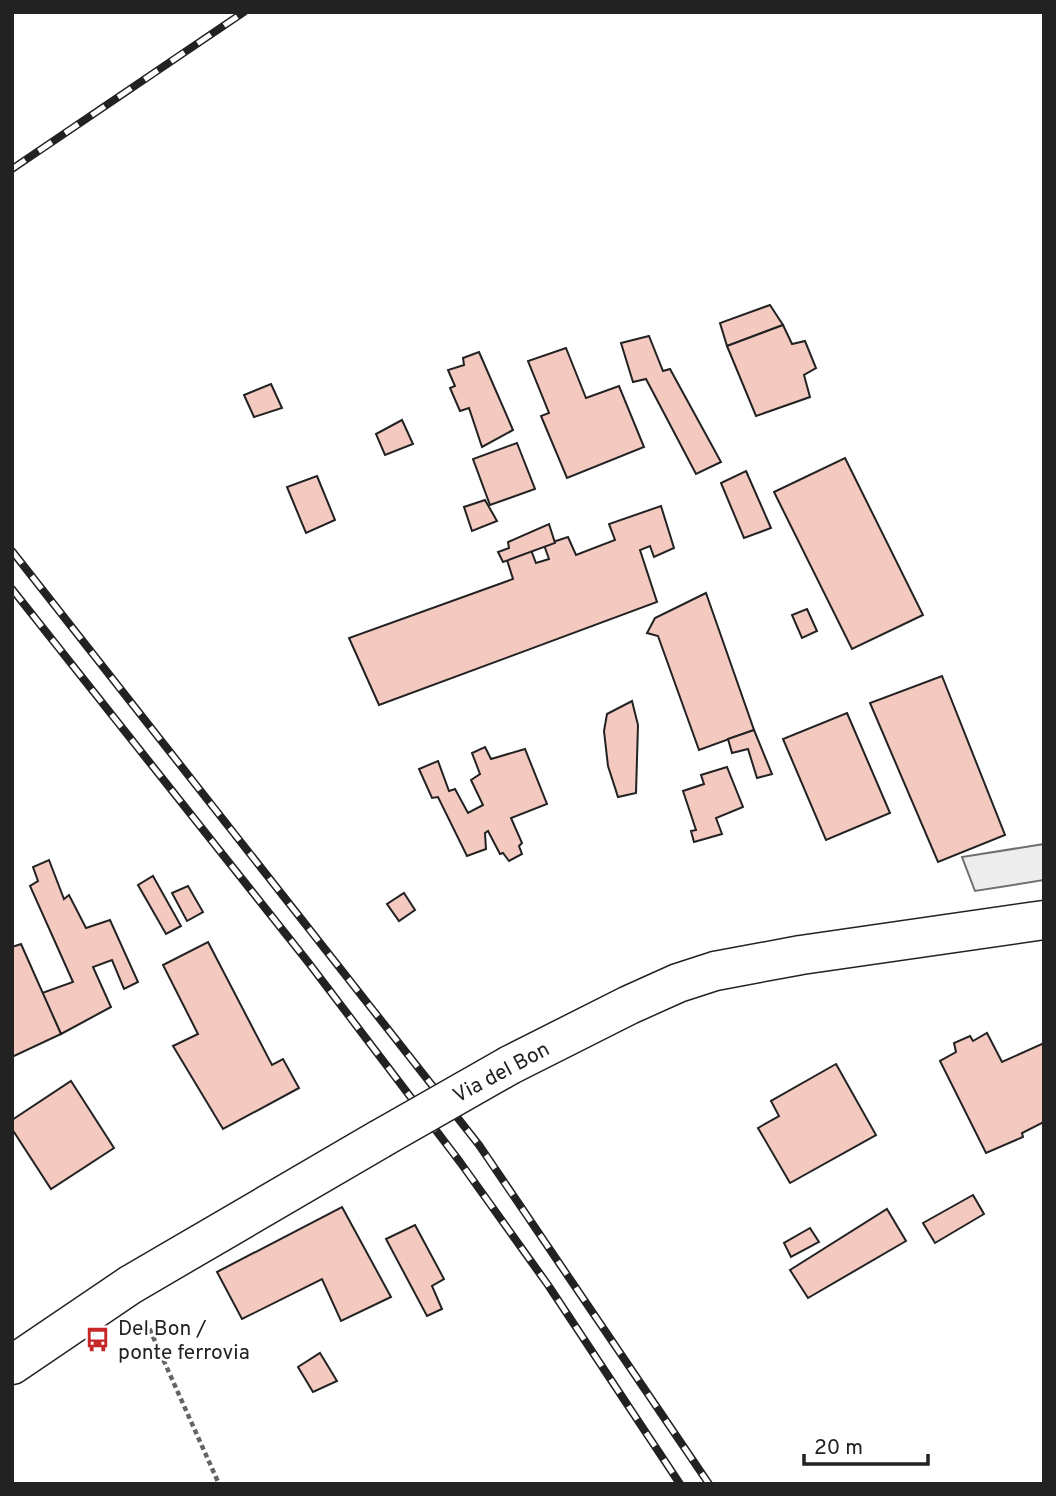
<svg xmlns="http://www.w3.org/2000/svg" width="1056" height="1496" font-family="Overpass,sans-serif">
<style>
.parking{fill:#ededed;stroke:#6f6f6f;stroke-width:2}
.building{fill:#f3c9c0;stroke:#222;stroke-width:2}
.lines{fill:none;stroke-linecap:round;stroke-linejoin:round}
.minor-casing{stroke:#222;stroke-width:41}
.path{stroke:#646464;stroke-width:4.5;stroke-dasharray:5 3.5;stroke-linecap:butt}
.minor{stroke:#fff;stroke-width:38}
.rail-casing{stroke:#222;stroke-width:8}
.rail{stroke:#fff;stroke-width:5;stroke-dasharray:16;stroke-linecap:butt}
.minor-bridge-casing{stroke:#222;stroke-width:41;stroke-linecap:butt}
.minor-bridge{stroke:#fff;stroke-width:38}
.labels{text-anchor:middle;stroke-width:5;stroke-linejoin:round;paint-order:stroke}
.street-label{font-size:21px;fill:#222;stroke:#fff}
.poi-label{font-size:21px;fill:#222;stroke:#fff;text-anchor:start}
</style>
<rect width="100%" height="100%" fill="#fff"/>
<path class="parking" d="M 1044,844 L 1044,880 L 975,891 L 962,857 Z"/>
<g class="building">
<path d="M 770,305 L 783,325 L 727,346 L 720,323 Z"/>
<path d="M 783,325 L 792,344 L 805,341 L 816,368 L 804,375 L 810,397 L 756,416 L 727,346 Z"/>
<path d="M 649,336 L 663,371 L 670,369 L 721,462 L 696,474 L 646,379 L 633,382 L 621,343 Z"/>
<path d="M 566,348 L 586,398 L 619,386 L 644,447 L 567,478 L 541,416 L 549,413 L 528,361 Z"/>
<path d="M 479,352 L 513,430 L 482,447 L 469,408 L 460,411 L 450,388 L 455,386 L 448,370 L 464,365 L 463,358 Z"/>
<path d="M 271,384 L 282,408 L 254,417 L 244,395 Z"/>
<path d="M 402,420 L 413,444 L 385,455 L 376,434 Z"/>
<path d="M 517,443 L 535,489 L 490,505 L 473,459 Z"/>
<path d="M 845,458 L 923,615 L 852,649 L 774,492 Z"/>
<path d="M 746,471 L 771,528 L 744,538 L 721,483 Z"/>
<path d="M 317,476 L 335,520 L 306,533 L 287,487 Z"/>
<path d="M 485,500 L 497,521 L 472,531 L 464,507 Z"/>
<path d="M 661,506 L 674,548 L 654,557 L 650,546 L 640,550 L 657,602 L 379,705 L 349,638 L 513,579 L 507,560 L 531,550 L 536,563 L 549,559 L 544,545 L 568,537 L 576,555 L 615,540 L 609,524 Z"/>
<path d="M 549,524 L 555,543 L 503,562 L 498,552 L 509,548 L 508,542 Z"/>
<path d="M 706,593 L 754,730 L 699,750 L 658,636 L 647,633 L 655,618 Z"/>
<path d="M 807,609 L 817,631 L 802,638 L 792,615 Z"/>
<path d="M 942,676 L 1005,835 L 938,862 L 870,703 Z"/>
<path d="M 632,701 L 638,725 L 636,793 L 618,797 L 608,766 L 604,731 L 607,714 Z"/>
<path d="M 847,713 L 890,813 L 826,840 L 783,739 Z"/>
<path d="M 754,730 L 772,774 L 757,778 L 748,749 L 732,753 L 728,739 Z"/>
<path d="M 485,747 L 491,759 L 525,749 L 547,804 L 511,818 L 522,843 L 519,846 L 522,854 L 509,861 L 503,853 L 500,854 L 488,831 L 485,833 L 486,849 L 467,856 L 438,797 L 432,798 L 419,769 L 438,761 L 449,791 L 455,789 L 468,813 L 483,805 L 471,780 L 480,774 L 472,753 Z"/>
<path d="M 727,767 L 743,807 L 716,818 L 722,834 L 694,842 L 691,831 L 696,830 L 683,791 L 704,784 L 701,775 Z"/>
<path d="M 49,860 L 64,899 L 69,895 L 86,928 L 110,920 L 138,982 L 124,989 L 112,960 L 93,967 L 111,1007 L 61,1034 L 42,993 L 73,982 L 30,886 L 38,881 L 33,867 Z"/>
<path d="M 153,876 L 181,926 L 166,934 L 138,885 Z"/>
<path d="M 188,886 L 203,912 L 187,921 L 172,893 Z"/>
<path d="M 404,893 L 415,910 L 399,921 L 387,904 Z"/>
<path d="M 208,942 L 272,1065 L 283,1059 L 299,1088 L 223,1129 L 173,1046 L 198,1034 L 163,965 Z"/>
<path d="M 21,944 L 61,1034 L 12,1057 L 12,947 Z"/>
<path d="M 987,1033 L 1002,1062 L 1044,1043 L 1044,1122 L 1022,1133 L 1023,1137 L 986,1153 L 940,1061 L 956,1052 L 954,1043 L 970,1036 L 973,1041 Z"/>
<path d="M 836,1064 L 876,1135 L 790,1183 L 758,1128 L 779,1116 L 771,1101 Z"/>
<path d="M 71,1081 L 114,1148 L 51,1189 L 12,1129 L 12,1120 Z"/>
<path d="M 973,1195 L 984,1214 L 935,1243 L 923,1223 Z"/>
<path d="M 342,1207 L 391,1297 L 341,1321 L 322,1279 L 242,1319 L 217,1272 Z"/>
<path d="M 887,1209 L 906,1241 L 808,1298 L 790,1270 Z"/>
<path d="M 415,1225 L 444,1279 L 432,1286 L 442,1309 L 427,1316 L 386,1239 Z"/>
<path d="M 810,1228 L 819,1242 L 791,1257 L 784,1243 Z"/>
<path d="M 320,1353 L 337,1381 L 313,1392 L 298,1367 Z"/>
</g>
<g class="lines">
<defs>
<g id="minor">
<path d="M 510,1065 L 629,1005 L 678,983 L 715,971 L 801,955 L 1044,920"/>
<path d="M 12,1365 L 130,1285 L 380,1139"/>
</g>
</defs>
<use href="#minor" class="minor-casing"/>
<path class="path" d="M 146,1321 L 219,1484"/>
<use href="#minor" class="minor"/>
<defs>
<g id="rail">
<path d="M 12,169 L 244,12"/>
<path d="M 12,551 L 479,1145 L 709,1484"/>
<path d="M 12,589 L 308,962 L 460,1162 L 548,1285 L 680,1484"/>
</g>
</defs>
<use href="#rail" class="rail-casing"/>
<use href="#rail" class="rail"/>
<defs>
<path id="minor-bridge" d="M 380,1139 L 510,1065"/>
</defs>
<use href="#minor-bridge" class="minor-bridge-casing"/>
<use href="#minor-bridge" class="minor-bridge"/>
</g>
<defs>
<symbol id="bus-bare" viewBox="-9 -9 18 18"><path d="M-5-6H5V4H4V6H2V4H-2V6H-4V4H-5ZM-3.5-4V0h7V-4ZM-3.5 1.2v1.5H-2V1.2ZM2 1.2v1.5H3.5V1.2Z" fill="#c62828" stroke="#fff" stroke-width="2.5" paint-order="stroke"/></symbol>
</defs>
<g fill-rule="evenodd">
<use href="#bus-bare" x="80" y="1322" width="35" height="35"/>
</g>
<g class="labels">
<g class="street-label">
<text transform="translate(501 1072) rotate(-28)" y="7">Via del Bon</text>
</g>
<g class="poi-label">
<text x="118" y="1335">Del Bon /<tspan x="118" dy="24">ponte ferrovia</tspan></text>
</g>
</g>
<rect width="1056" height="1496" fill="none" stroke="#222222" stroke-width="28"/>
<path d="M804 1454v10h124v-10" fill="none" stroke="#222222" stroke-width="3.5"/>
<text x="814" y="1454" font-size="21" fill="#222222" stroke="#ffffff" stroke-width="5" paint-order="stroke">20 m</text>
</svg>
